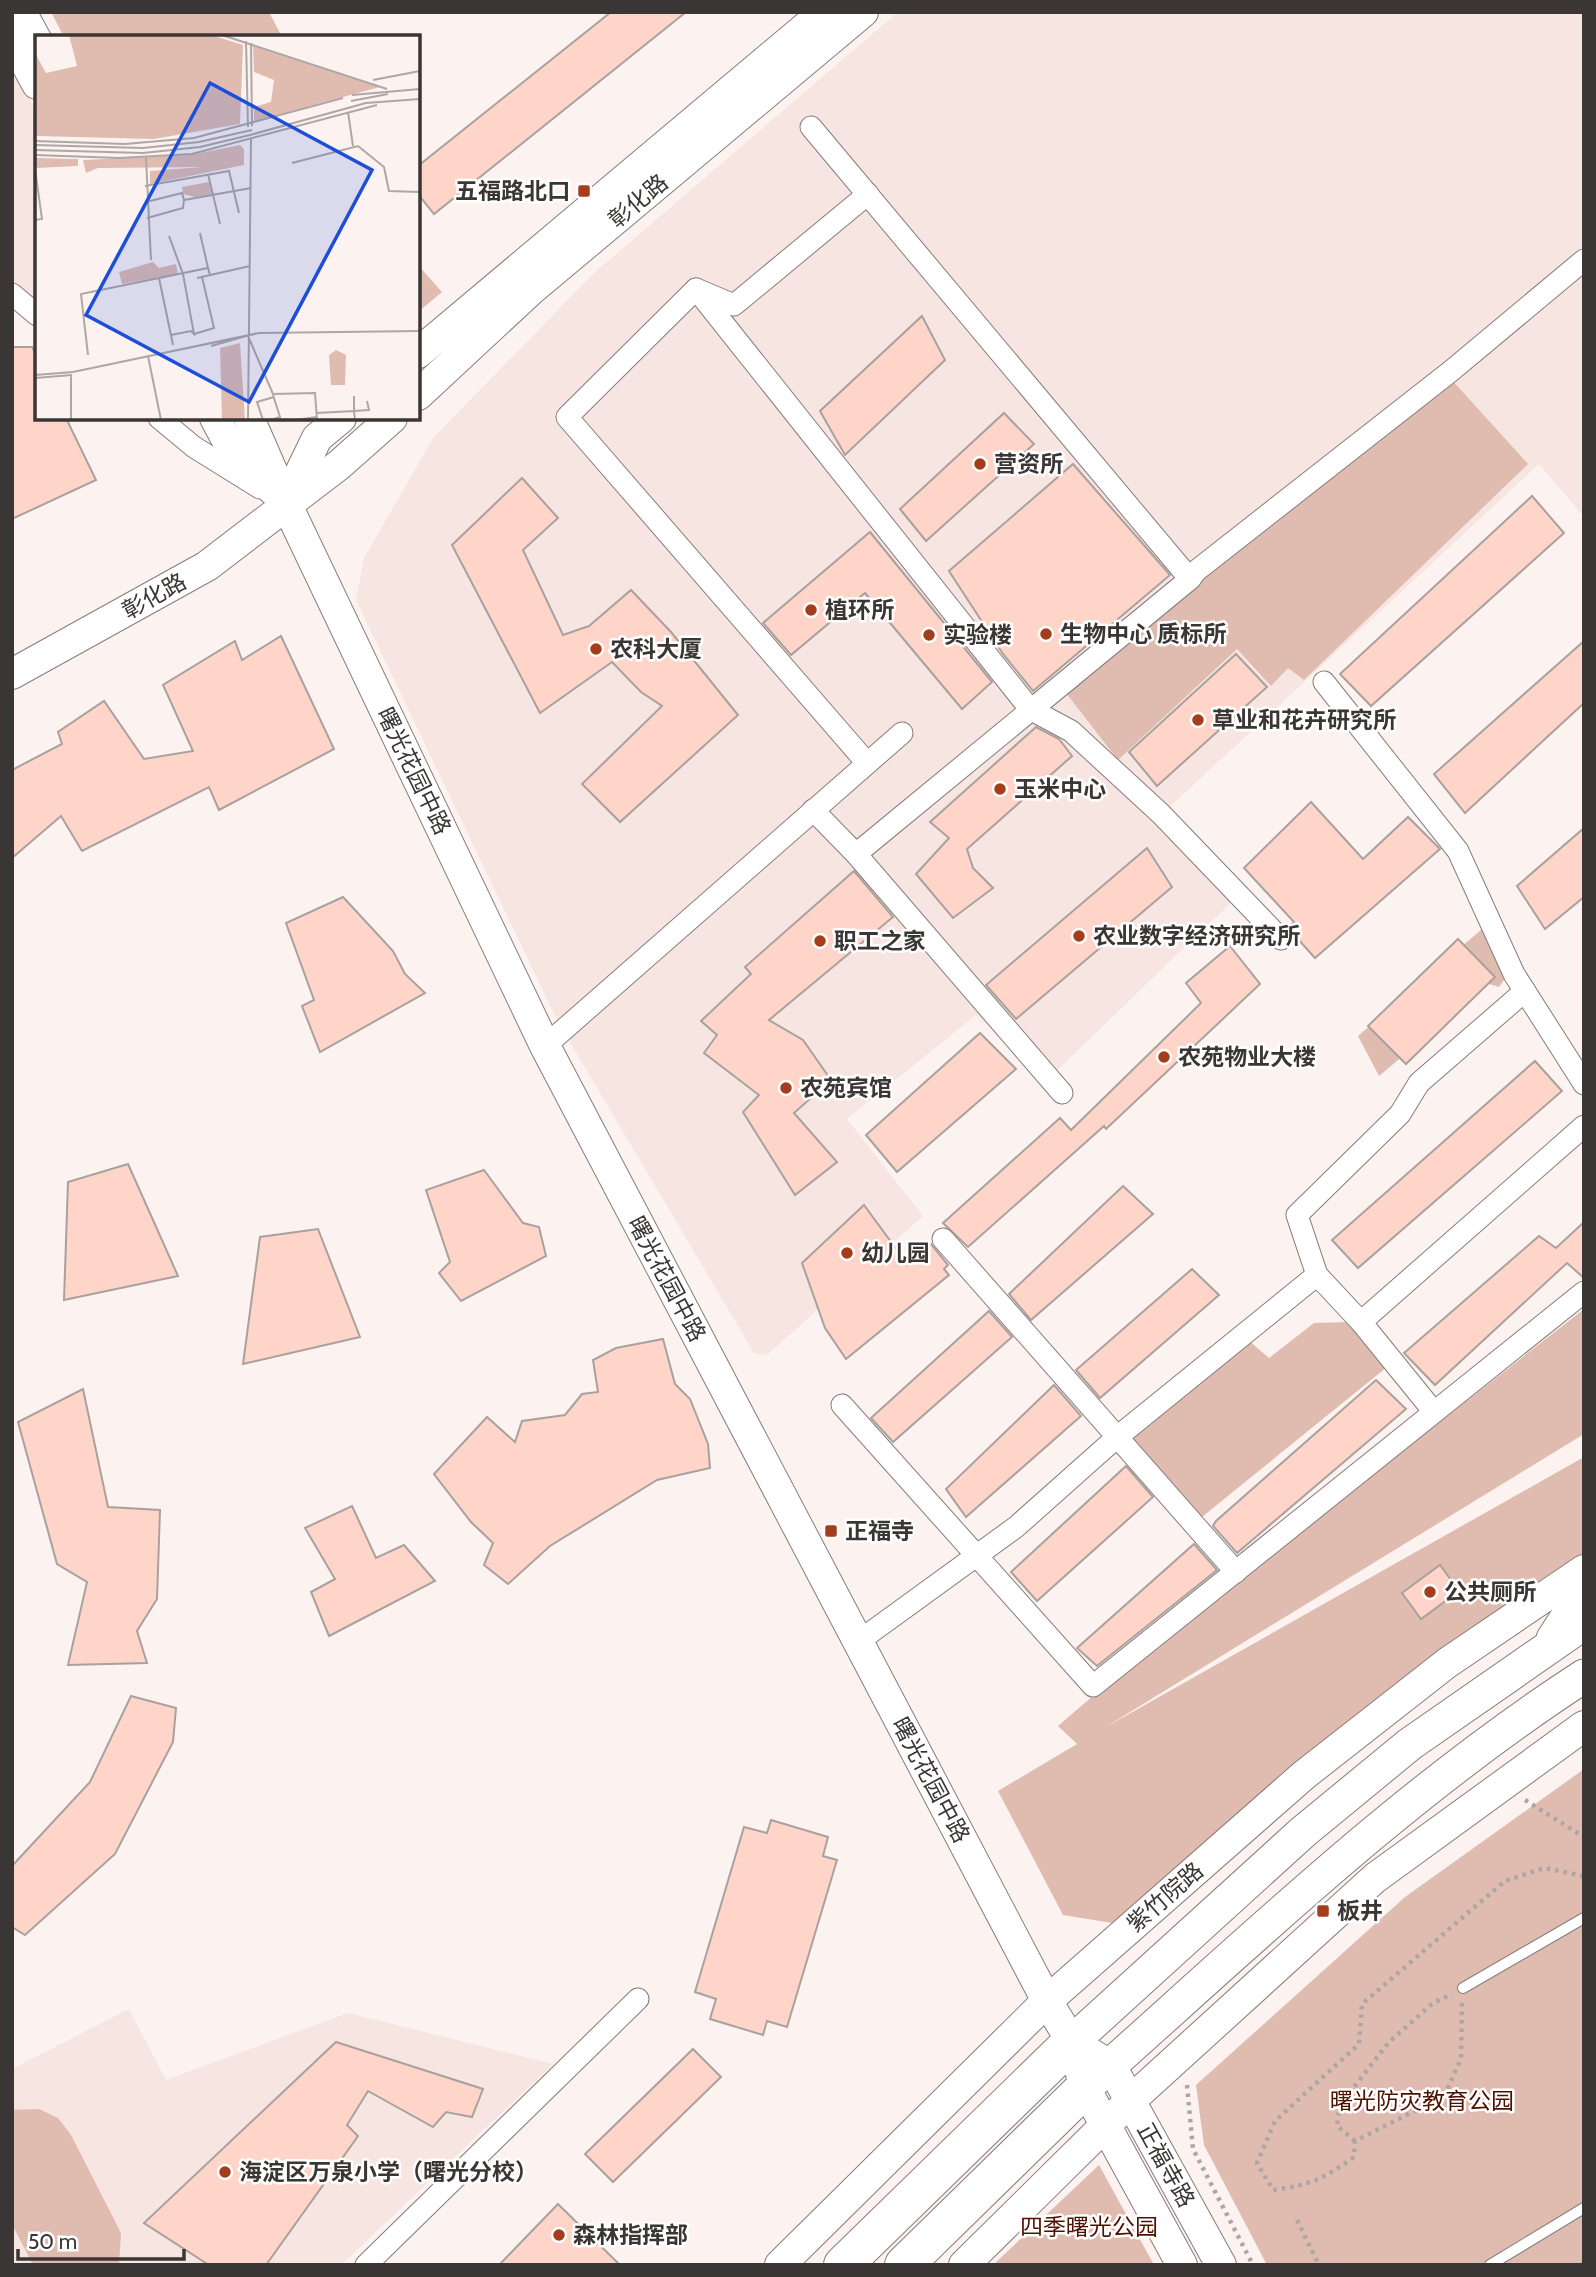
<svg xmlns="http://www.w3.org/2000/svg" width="1596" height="2277" font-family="Cabin,'Noto Sans SC',sans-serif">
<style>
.built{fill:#f6e5e0}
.green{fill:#e0bbb0}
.building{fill:#ffd5c9;stroke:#a9a19e;stroke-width:2}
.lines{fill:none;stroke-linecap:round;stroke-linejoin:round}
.lane-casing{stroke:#867d7b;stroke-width:12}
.street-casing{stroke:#867d7b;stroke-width:23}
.secondary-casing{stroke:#867d7b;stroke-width:32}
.primary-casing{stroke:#867d7b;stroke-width:35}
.highway-casing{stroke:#867d7b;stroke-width:40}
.path{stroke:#ada6a3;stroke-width:4.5;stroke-dasharray:3.5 5;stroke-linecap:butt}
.lane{stroke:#fff;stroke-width:10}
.street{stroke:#fff;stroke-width:21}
.secondary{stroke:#fff;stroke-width:30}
.primary{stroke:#fff;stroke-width:33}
.highway{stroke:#fff;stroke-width:38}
.poi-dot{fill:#a43d1c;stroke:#fff;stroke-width:2.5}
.labels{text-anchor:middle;stroke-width:5;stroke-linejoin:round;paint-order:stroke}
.poi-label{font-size:23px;font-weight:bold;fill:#3a3635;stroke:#fff;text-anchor:start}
.street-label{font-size:23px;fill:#3a3635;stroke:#fff}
.park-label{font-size:23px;fill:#4d1100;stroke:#fff}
.inset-road{fill:none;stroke:#aea7a5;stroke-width:2}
.view{fill:#1d4ed8;fill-opacity:0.15;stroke:#1d4ed8;stroke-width:3.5}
.inset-edge{fill:none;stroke:#3a3635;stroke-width:3.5}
</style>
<rect width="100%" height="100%" fill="#fcf3f0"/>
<g class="built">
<path d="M 898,12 L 1584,12 L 1584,517 L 1539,464 L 1162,814 L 1239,895 L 1049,1078 L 976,1015 L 847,1119 L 923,1216 L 767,1355 L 754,1353 L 558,1022 L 356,600 L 364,558 L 433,438 L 594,273 Z"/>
<path d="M 12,67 L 37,113 L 37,309 L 12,292 Z"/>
<path d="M 129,2009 L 166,2080 L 348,2013 L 553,2064 L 341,2265 L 12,2265 L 12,2069 Z"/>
</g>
<g class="green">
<path d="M 51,12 L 269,12 L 282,37 L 64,37 Z"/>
<path d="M 418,265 L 442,292 L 418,312 Z"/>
<path d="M 1451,379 L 1528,464 L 1304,680 L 1288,668 L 1271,686 L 1237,649 L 1118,760 L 1063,689 Z"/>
<path d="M 1482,929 L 1511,970 L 1499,987 L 1489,984 L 1379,1076 L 1358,1036 Z"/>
<path d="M 1584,1309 L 1584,1434 L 1104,1728 L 1584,1457 L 1584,1566 L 1454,1644 L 1112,1923 L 1063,1915 L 998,1791 L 1077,1744 L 1058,1726 L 1129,1665 Z"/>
<path d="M 1347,1322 L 1387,1367 L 1202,1517 L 1131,1438 L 1248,1340 L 1269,1358 L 1314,1323 Z"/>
<path d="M 1584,1769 L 1584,2265 L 1267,2265 L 1204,2145 L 1196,2085 L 1405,1897 Z"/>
<path d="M 39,2109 L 58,2118 L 71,2135 L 121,2233 L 119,2265 L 33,2265 L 12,2224 L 12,2110 Z"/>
<path d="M 1099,2165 L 1154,2265 L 993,2265 Z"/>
</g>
<g class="building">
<path d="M 611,12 L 686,12 L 434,214 L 418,194 L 418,166 Z"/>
<path d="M 922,316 L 945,360 L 845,455 L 820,411 Z"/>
<path d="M 12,347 L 32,347 L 37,356 L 37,418 L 66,418 L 96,480 L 12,519 Z"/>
<path d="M 1004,413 L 1034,444 L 926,541 L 900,509 Z"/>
<path d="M 1073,464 L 1170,575 L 1033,691 L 1003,654 L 949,571 Z"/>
<path d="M 522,478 L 558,518 L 523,550 L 563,635 L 589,626 L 631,590 L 671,632 L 738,715 L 620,822 L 582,784 L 662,706 L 641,692 L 612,662 L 540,713 L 452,545 Z"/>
<path d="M 1532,496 L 1564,533 L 1371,706 L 1340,674 Z"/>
<path d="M 870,532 L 992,682 L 962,709 L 865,593 L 791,655 L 763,623 Z"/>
<path d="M 281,636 L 334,749 L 219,810 L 209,787 L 82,851 L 61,816 L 12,858 L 12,770 L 62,744 L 58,732 L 104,701 L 144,759 L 193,751 L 163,685 L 235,641 L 242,660 Z"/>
<path d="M 1584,641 L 1584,703 L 1465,813 L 1434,774 Z"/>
<path d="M 1236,654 L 1267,687 L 1157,786 L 1129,752 Z"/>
<path d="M 1036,727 L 1059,739 L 1072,756 L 967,849 L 973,868 L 993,888 L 953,918 L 916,874 L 949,838 L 930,822 Z"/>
<path d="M 1311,802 L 1363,859 L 1408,817 L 1440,849 L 1315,958 L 1288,928 L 1294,922 L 1244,868 Z"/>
<path d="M 1584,828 L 1584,897 L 1545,929 L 1517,886 Z"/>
<path d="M 1147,848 L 1172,887 L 1016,1019 L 986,985 Z"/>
<path d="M 854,871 L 893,917 L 769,1020 L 803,1040 L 831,1080 L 794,1113 L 837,1162 L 795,1195 L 743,1112 L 759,1095 L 704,1053 L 717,1035 L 701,1021 L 751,974 L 745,967 Z"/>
<path d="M 343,897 L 393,951 L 405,974 L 425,993 L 320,1052 L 302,1006 L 314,1000 L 286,923 Z"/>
<path d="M 1458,939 L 1495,977 L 1406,1064 L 1368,1026 Z"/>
<path d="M 1230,946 L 1260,984 L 1106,1129 L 1104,1126 L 968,1247 L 943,1223 L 1060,1118 L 1071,1130 L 1201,1003 L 1186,983 Z"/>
<path d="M 980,1033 L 1016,1069 L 897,1172 L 866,1135 Z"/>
<path d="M 1535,1061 L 1562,1091 L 1358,1268 L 1332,1240 Z"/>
<path d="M 128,1164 L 178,1276 L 64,1300 L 68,1182 Z"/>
<path d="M 484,1170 L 523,1223 L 539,1227 L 546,1256 L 461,1301 L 439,1273 L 450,1262 L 426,1190 Z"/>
<path d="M 1123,1186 L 1153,1214 L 1031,1320 L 1009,1294 Z"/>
<path d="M 864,1205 L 908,1265 L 931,1244 L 948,1265 L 944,1269 L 949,1275 L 846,1359 L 825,1328 L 802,1263 Z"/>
<path d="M 1584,1222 L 1584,1278 L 1567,1263 L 1435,1385 L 1404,1353 L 1539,1236 L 1556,1248 Z"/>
<path d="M 318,1229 L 360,1337 L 243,1364 L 260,1237 Z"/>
<path d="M 1192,1269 L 1219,1295 L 1100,1398 L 1076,1370 Z"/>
<path d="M 989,1311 L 1012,1337 L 893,1442 L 871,1418 Z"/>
<path d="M 663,1339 L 675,1384 L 690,1399 L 708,1444 L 710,1468 L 657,1480 L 550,1546 L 508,1584 L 484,1565 L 493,1543 L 471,1522 L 434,1474 L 487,1417 L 515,1442 L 522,1421 L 565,1415 L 582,1394 L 598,1392 L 593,1360 L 616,1348 Z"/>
<path d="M 1376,1380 L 1406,1409 L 1237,1553 L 1213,1526 L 1216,1521 Z"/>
<path d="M 1054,1385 L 1081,1416 L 966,1517 L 946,1489 Z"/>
<path d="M 83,1389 L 108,1507 L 160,1510 L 157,1599 L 137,1631 L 147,1663 L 68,1665 L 87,1582 L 57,1564 L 18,1422 Z"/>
<path d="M 1126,1466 L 1153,1497 L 1037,1601 L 1011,1572 Z"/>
<path d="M 352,1506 L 376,1558 L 404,1545 L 435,1581 L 329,1636 L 311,1592 L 335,1579 L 305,1528 Z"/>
<path d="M 1194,1544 L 1217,1570 L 1097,1666 L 1077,1648 Z"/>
<path d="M 1440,1565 L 1459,1591 L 1421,1619 L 1402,1593 Z"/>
<path d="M 131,1696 L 176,1708 L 173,1742 L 115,1854 L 25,1935 L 12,1927 L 12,1866 L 90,1782 Z"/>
<path d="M 771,1820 L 828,1837 L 823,1856 L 837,1860 L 787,2027 L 767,2021 L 763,2035 L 710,2019 L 716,1999 L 695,1992 L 744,1827 L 767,1833 Z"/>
<path d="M 336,2042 L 483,2089 L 472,2117 L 446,2112 L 433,2127 L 368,2091 L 347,2125 L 358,2136 L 266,2265 L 209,2265 L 144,2223 Z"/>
<path d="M 693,2049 L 721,2077 L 613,2182 L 585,2154 Z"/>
<path d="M 558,2204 L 620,2265 L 499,2265 Z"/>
</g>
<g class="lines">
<defs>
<g id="lane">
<path d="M 1463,1988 L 1584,1918"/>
<path d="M 1490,2265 L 1584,2208"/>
</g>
<g id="street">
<path d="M 811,127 L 1190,579"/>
<path d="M 868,194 L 734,305 L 696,289 L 1030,709 L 1071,731 L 1161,814 L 1281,939"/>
<path d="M 696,289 L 567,417 L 867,763"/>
<path d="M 12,294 L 37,315"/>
<path d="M 159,418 L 194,447 L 260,488"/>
<path d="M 1324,682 L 1458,851 L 1514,974 L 1584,1084"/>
<path d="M 813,810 L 856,854 L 1190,579 L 1196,571 L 1451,371 L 1584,260"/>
<path d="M 856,854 L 1062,1093"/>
<path d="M 545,1046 L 902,733"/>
<path d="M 943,1239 L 1236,1572"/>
<path d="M 1317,1275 L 1297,1215 L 1400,1114 L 1419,1083 L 1525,991"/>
<path d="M 1361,1322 L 1434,1412"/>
<path d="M 842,1405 L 1093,1686 L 1584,1292"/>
<path d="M 859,1641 L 1016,1527 L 1116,1438 L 1317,1275 L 1361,1322 L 1584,1126"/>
<path d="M 366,2265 L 638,1999"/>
</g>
<g id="secondary">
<path d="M 21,12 L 37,41"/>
<path d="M 12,38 L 37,84"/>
<path d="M 418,353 L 824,12"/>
<path d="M 418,395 L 531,290 L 863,12"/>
<path d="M 215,418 L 230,446 L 273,490"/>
<path d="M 249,418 L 286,503 L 545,1046 L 1047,2001 L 1072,2042 L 1085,2088 L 1182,2265"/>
<path d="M 287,500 L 317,438 L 341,418"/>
<path d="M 12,674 L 207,566 L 339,465 L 392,418"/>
<path d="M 1090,2053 L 1111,2066 L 1221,2265"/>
<path d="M 780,2265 L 1047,2001 L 1304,1775 L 1447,1663 L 1584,1570"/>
<path d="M 964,2265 L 1130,2101 L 1375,1878 L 1584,1726"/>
</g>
<g id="primary">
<path d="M 1553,1639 L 1584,1591"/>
<path d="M 1072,2042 L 1303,1832 L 1410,1744 L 1584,1623"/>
<path d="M 1085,2088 C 1246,1945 1402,1794 1584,1676"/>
</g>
<g id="highway">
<path d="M 843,2265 L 1072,2042"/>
<path d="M 904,2265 L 1085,2088"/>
</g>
</defs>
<use href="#lane" class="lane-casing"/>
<use href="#street" class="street-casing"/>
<use href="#secondary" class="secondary-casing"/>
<use href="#primary" class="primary-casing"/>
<use href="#highway" class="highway-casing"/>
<g class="path">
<path d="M 1525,1800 L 1584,1837"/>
<path d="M 1462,2003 L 1461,2059 L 1444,2096 L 1355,2141 L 1354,2157 C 1323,2179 1311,2185 1273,2190 L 1257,2163 L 1275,2121 L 1359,2044 L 1362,2004 L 1505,1881 L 1544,1868 L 1584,1876"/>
<path d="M 1187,2085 L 1193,2149 L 1253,2265"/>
<path d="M 1355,2141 L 1337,2126 L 1340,2105 L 1389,2042 L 1433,2003 L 1452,1994"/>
<path d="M 1297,2220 L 1319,2265"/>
</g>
<use href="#lane" class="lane"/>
<use href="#street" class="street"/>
<use href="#secondary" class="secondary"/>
<use href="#primary" class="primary"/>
<use href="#highway" class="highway"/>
</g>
<g class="poi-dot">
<rect x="577" y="184" width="14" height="14" rx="3.5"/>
<circle cx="980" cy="464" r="7"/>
<circle cx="811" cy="610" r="7"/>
<circle cx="1046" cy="634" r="7"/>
<circle cx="929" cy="635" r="7"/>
<circle cx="596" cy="649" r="7"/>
<circle cx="1198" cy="720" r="7"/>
<circle cx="1000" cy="789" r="7"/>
<circle cx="1079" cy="936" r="7"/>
<circle cx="820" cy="941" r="7"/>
<circle cx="1164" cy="1057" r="7"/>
<circle cx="786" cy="1088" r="7"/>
<circle cx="847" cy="1253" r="7"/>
<rect x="824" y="1524" width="14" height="14" rx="3.5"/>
<circle cx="1430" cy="1592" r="7"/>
<rect x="1316" y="1904" width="14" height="14" rx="3.5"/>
<circle cx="225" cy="2172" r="7"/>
<circle cx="559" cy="2235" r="7"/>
</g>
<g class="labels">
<g class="poi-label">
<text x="570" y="199" text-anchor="end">五福路北口</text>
<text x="994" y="472">营资所</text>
<text x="825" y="618">植环所</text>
<text x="1060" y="642">生物中心 质标所</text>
<text x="943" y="643">实验楼</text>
<text x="610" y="657">农科大厦</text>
<text x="1212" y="728">草业和花卉研究所</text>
<text x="1014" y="797">玉米中心</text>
<text x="1093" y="944">农业数字经济研究所</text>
<text x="834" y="949">职工之家</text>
<text x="1178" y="1065">农苑物业大楼</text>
<text x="800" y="1096">农苑宾馆</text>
<text x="861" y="1261">幼儿园</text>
<text x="845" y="1539">正福寺</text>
<text x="1444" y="1600">公共厕所</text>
<text x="1337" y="1919">板井</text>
<text x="239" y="2180">海淀区万泉小学（曙光分校）</text>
<text x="573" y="2243">森林指挥部</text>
</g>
<g class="street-label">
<text transform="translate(638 201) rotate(-40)" y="8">彰化路</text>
<text transform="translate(154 596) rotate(-29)" y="8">彰化路</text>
<text transform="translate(414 771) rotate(64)" y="8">曙光花园中路</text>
<text transform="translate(667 1279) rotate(62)" y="8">曙光花园中路</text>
<text transform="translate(931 1780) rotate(62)" y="8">曙光花园中路</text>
<text transform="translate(1165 1897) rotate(-41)" y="8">紫竹院路</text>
<text transform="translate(1166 2165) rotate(61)" y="8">正福寺路</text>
</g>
<g class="park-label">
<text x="1422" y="2109">曙光防灾教育公园</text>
<text x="1089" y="2235">四季曙光公园</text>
</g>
</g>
<g transform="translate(35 35)">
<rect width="385" height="385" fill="#fcf3f0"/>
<path d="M 34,0 L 176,0 L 208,10 L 205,89 L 119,104 L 0,101 L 0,18 L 11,38 L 42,31 ZM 218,11 L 345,52 L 219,86 L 219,72 L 236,67 L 239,45 L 219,37 ZM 205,110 L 209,114 L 209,130 L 115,149 L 115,136 L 168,132 L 63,133 L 51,138 L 48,125 L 155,120 ZM 0,123 L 43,124 L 43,131 L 1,133 ZM 174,147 L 177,159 L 160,162 L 148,159 L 147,152 ZM 118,227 L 124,233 L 141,229 L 143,239 L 87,249 L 84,237 ZM 205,308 L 210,385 L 187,385 L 185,313 ZM 301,315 L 311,320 L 310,350 L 296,350 L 294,320 Z" fill="#e0bbb0"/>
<path class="inset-road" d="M 187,0 L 352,54M 211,6 L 213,92M 216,8 L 217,91M 338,45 L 385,36M 317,60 L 385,54M 316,66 L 353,59M 385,75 L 385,137M 313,77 L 318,111M 215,100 L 331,68 L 385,64M 0,106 L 90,109 L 159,103 L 308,63M 0,110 L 108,113 L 164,107 L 217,95M 0,115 L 108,118 L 165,112 L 215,100M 0,120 L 84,123 L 157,119 L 342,70M 111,123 L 116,225M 257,128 L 323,111 L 349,132 L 354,156 L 385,157M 0,134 L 7,184 L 0,185M 173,139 L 185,189M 110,151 L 194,136 L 204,178M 111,167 L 147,158 L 149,165 L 216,153M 112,183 L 148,173 L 149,165M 165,198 L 173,233M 134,201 L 148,239 L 159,299 L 156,296 L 136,300M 124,243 L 138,310M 162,243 L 215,231M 159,299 L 179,293 L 167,242M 213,301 L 238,359 L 280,358 L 282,385M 176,311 L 211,301M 53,320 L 46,259 L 173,233 L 175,240M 113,321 L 126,385M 0,340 L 38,337 L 224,298 L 385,296M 36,340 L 36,385M 0,343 L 37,340M 319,361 L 319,376 L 334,375 L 332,366M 281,378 L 319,376 L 320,385M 213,385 L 216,103M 228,385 L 222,367 L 239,362M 236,385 L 245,382 L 238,360M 260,385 L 282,382"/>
<path class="view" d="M 175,48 L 337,135 L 214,367 L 51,280 Z"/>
<rect width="385" height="385" class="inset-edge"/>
</g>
<rect width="1596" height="2277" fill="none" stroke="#3a3635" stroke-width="28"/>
<path d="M18 2249v10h166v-10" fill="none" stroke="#3a3635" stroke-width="3.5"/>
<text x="28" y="2249" font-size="21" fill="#3a3635" stroke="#ffffff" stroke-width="5" paint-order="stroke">50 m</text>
</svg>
